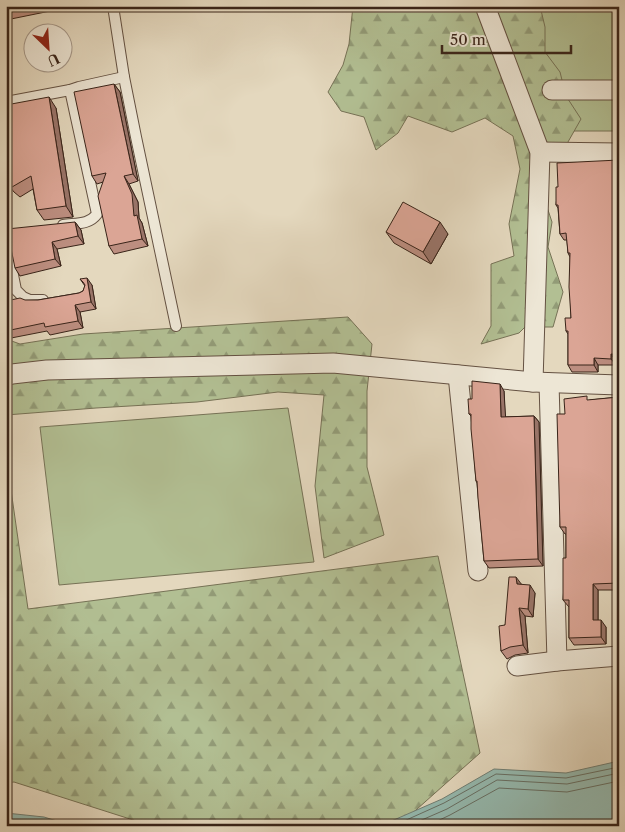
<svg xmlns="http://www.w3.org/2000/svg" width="625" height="832" font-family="'Libre Caslon Text',serif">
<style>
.grass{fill:#b2bf93;stroke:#767256}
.forest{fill:url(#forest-firs);stroke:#767256}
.water{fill:#95bab0;stroke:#707e74}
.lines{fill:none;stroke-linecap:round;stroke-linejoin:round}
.shore{stroke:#676f64;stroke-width:1}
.lane-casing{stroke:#645142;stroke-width:12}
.street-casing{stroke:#645142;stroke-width:21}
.lane{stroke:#ede6d5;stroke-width:10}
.street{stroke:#ede6d5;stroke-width:19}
.wall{fill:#bc8e80;stroke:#392419}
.shaded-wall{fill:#997468;stroke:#392419}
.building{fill:#dba595;stroke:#392419}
</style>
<defs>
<pattern id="forest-firs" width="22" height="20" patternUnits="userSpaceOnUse" patternTransform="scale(1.25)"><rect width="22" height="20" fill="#b2bf93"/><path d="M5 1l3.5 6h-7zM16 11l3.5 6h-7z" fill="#929b77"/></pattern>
</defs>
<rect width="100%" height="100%" fill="#e4d8be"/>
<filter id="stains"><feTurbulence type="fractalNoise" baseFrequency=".004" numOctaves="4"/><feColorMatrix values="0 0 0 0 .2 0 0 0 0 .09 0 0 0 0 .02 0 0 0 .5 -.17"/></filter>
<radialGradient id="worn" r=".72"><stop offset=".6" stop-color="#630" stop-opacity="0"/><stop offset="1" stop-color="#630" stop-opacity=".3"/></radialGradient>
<g class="grass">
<path d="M 513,6 L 619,6 L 619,131 L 570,131 Z"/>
<path d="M 288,408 L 314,562 L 59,585 L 40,427 Z"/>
</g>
<g class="forest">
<path d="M 353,6 L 540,6 L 545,27 L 545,52 L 560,72 L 566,96 L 581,119 L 564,149 L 543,150 L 541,189 L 552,222 L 548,247 L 563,292 L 553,327 L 525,327 L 519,333 L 481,344 L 491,326 L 491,264 L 514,256 L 509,224 L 520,169 L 513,136 L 485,118 L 452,132 L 408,116 L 398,133 L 376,150 L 364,117 L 341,111 L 328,92 L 343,65 L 349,44 Z"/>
<path d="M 348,317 L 372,344 L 367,391 L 367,467 L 384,535 L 324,558 L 315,486 L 324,395 L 278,392 L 197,402 L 96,408 L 6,415 L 6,339 L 20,344 L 83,334 Z"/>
<path d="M 6,455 L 28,609 L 438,556 L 480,753 L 398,826 L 152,826 L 14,782 L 6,783 Z"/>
</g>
<g class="water">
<path d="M 619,761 L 619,826 L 380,826 L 442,799 L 494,769 L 566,773 Z"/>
<path d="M 6,813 L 44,817 L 73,826 L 6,826 Z"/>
</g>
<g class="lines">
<g class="shore">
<path d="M 393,826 L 444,803 L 496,774 L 566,778 L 619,767"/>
<path d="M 408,826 L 447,809 L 497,780 L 567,784 L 619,773"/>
<path d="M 427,826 L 450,815 L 499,788 L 567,792 L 619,781"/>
</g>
<defs>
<g id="lane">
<path d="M 113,6 L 124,77 L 136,137 L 176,326"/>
<path d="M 6,102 L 70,90 L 79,87 L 124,77"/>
<path d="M 63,225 C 76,223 89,225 97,214 L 70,90"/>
<path d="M 6,240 L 16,290 L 23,297 L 30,300 L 43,300"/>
</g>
<g id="street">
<path d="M 485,6 L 540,152 L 533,382"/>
<path d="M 552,90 L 619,90"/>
<path d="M 540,152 L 619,153"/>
<path d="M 458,375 L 478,571"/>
<path d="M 6,376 L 12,374 L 47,370 L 333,363 L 533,382 L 619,385"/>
<path d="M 549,383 L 557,661"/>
<path d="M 517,666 L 557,661 L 619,656"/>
</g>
</defs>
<use href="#lane" class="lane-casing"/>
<use href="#street" class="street-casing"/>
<use href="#lane" class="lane"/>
<use href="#street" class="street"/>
</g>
<g class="wall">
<path d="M 6,6 L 75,6 L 6,20 Z"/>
<path d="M 114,84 L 120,92 L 138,181 L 129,184 L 138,202 L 139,218 L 142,223 L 148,246 L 114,254 L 109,246 L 103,182 L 97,184 L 92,176 Z"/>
<path d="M 6,105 L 56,108 L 73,217 L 44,220 L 37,210 L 33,189 L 20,197 L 14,192 L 6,182 Z"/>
<path d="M 619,160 L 619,361 L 616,361 L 616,365 L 598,365 L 598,372 L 572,372 L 568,365 L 568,334 L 566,331 L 571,318 L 570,257 L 568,253 L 567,240 L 564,240 L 560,234 L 558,208 L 556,205 L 558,187 Z"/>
<path d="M 75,222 L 81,230 L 84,244 L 57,249 L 61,266 L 20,276 L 15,268 Z"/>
<path d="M 386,232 L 448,234 L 431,264 L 394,243 Z"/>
<path d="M 80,279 L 92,285 L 96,309 L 80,312 L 83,328 L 50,335 L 47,331 L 6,339 L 6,301 L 38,300 L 79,293 L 83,291 L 85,286 Z"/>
<path d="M 504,391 L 505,417 L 534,416 L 539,422 L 543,566 L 489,568 L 484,561 L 477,483 L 476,481 L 471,416 L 469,414 L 472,399 Z"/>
<path d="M 619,397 L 619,590 L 598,590 L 598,620 L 606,627 L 606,644 L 574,645 L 569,638 L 569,607 L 563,600 L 566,558 L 566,534 L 565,534 L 560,527 L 565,414 L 590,400 Z"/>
<path d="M 521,584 L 535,593 L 533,617 L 525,616 L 528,653 L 515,655 L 507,659 L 501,651 L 505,625 Z"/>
</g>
<g class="shaded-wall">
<path d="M 114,84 L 120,92 L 138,181 L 133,174 Z"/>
<path d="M 49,97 L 56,108 L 73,217 L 66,206 Z"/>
<path d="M 124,176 L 129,184 L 138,202 L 139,218 L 142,223 L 148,246 L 142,239 L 134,216 Z"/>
<path d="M 616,178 L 619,183 L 619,203 Z"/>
<path d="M 75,222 L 81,230 L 84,244 L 78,236 Z"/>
<path d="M 440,222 L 448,234 L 431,264 L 423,252 Z"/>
<path d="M 52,242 L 57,249 L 61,266 L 55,259 Z"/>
<path d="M 87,278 L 92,285 L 96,309 L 91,302 Z"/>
<path d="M 616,279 L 619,283 L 619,303 Z"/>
<path d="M 75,305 L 80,312 L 83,328 L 78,321 Z"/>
<path d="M 611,354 L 616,361 L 616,365 L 611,359 Z"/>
<path d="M 594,358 L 598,365 L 598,372 L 594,365 Z"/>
<path d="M 500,384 L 504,391 L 506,424 L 501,417 Z"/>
<path d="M 534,416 L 539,422 L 543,566 L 538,559 Z"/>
<path d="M 516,577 L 522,585 L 517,584 Z"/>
<path d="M 593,584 L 598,590 L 598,627 L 593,620 Z"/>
<path d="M 530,585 L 535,593 L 533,617 L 528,609 Z"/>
<path d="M 519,608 L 525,616 L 528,653 L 523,645 Z"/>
<path d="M 601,620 L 606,627 L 606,644 L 601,637 Z"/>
</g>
<g class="building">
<path d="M 114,84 L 133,174 L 124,176 L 132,194 L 134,216 L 137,215 L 142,239 L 109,246 L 98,196 L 106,173 L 92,176 L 74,92 Z"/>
<path d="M 49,97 L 66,206 L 37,210 L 31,176 L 12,187 L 6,182 L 6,105 Z"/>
<path d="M 619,160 L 619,178 L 616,178 L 619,203 L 619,279 L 616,279 L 619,303 L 619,355 L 611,354 L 611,359 L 594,358 L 594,365 L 568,365 L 568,331 L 566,331 L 565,318 L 571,318 L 569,287 L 570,253 L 568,253 L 566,233 L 560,234 L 558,205 L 556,205 L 556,187 L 558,187 L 557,163 Z"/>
<path d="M 403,202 L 440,222 L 423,252 L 386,232 Z"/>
<path d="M 75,222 L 78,236 L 52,242 L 55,259 L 15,268 L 7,229 Z"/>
<path d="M 87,278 L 91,302 L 75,305 L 78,321 L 45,327 L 44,323 L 6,331 L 6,301 L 20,298 L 25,300 L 38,300 L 79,293 L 83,291 L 85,285 L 83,282 L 80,279 Z"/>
<path d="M 472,381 L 500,384 L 501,417 L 534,416 L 538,559 L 484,561 L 478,498 L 477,481 L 476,481 L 471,429 L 471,414 L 469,414 L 468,399 L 472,399 Z"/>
<path d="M 587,396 L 587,400 L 619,397 L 619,583 L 593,584 L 593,620 L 601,620 L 601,637 L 569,638 L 569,600 L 563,600 L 563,558 L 566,558 L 566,527 L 560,527 L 557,414 L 565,414 L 564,399 Z"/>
<path d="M 509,577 L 516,577 L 517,584 L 530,585 L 528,609 L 519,608 L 523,645 L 510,647 L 501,651 L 499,626 L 505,625 Z"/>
</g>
<rect width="625" height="832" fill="none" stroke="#e4d8be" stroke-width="25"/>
<rect x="8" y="8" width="610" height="817" fill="none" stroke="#392419" stroke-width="2.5"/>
<rect x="12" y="12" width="600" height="807" fill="none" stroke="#392419"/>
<g transform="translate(48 48) rotate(155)"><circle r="24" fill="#ede6d5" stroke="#a5988a"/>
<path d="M0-4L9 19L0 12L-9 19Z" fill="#8f2418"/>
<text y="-8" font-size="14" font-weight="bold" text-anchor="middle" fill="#392419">U</text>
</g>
<path d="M442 45v8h129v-8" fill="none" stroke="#392419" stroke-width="2.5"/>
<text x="450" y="45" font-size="15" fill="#392419" stroke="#ede6d5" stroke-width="4" paint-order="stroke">50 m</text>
<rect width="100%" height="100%" filter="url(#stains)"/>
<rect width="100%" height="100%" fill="url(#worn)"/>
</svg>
